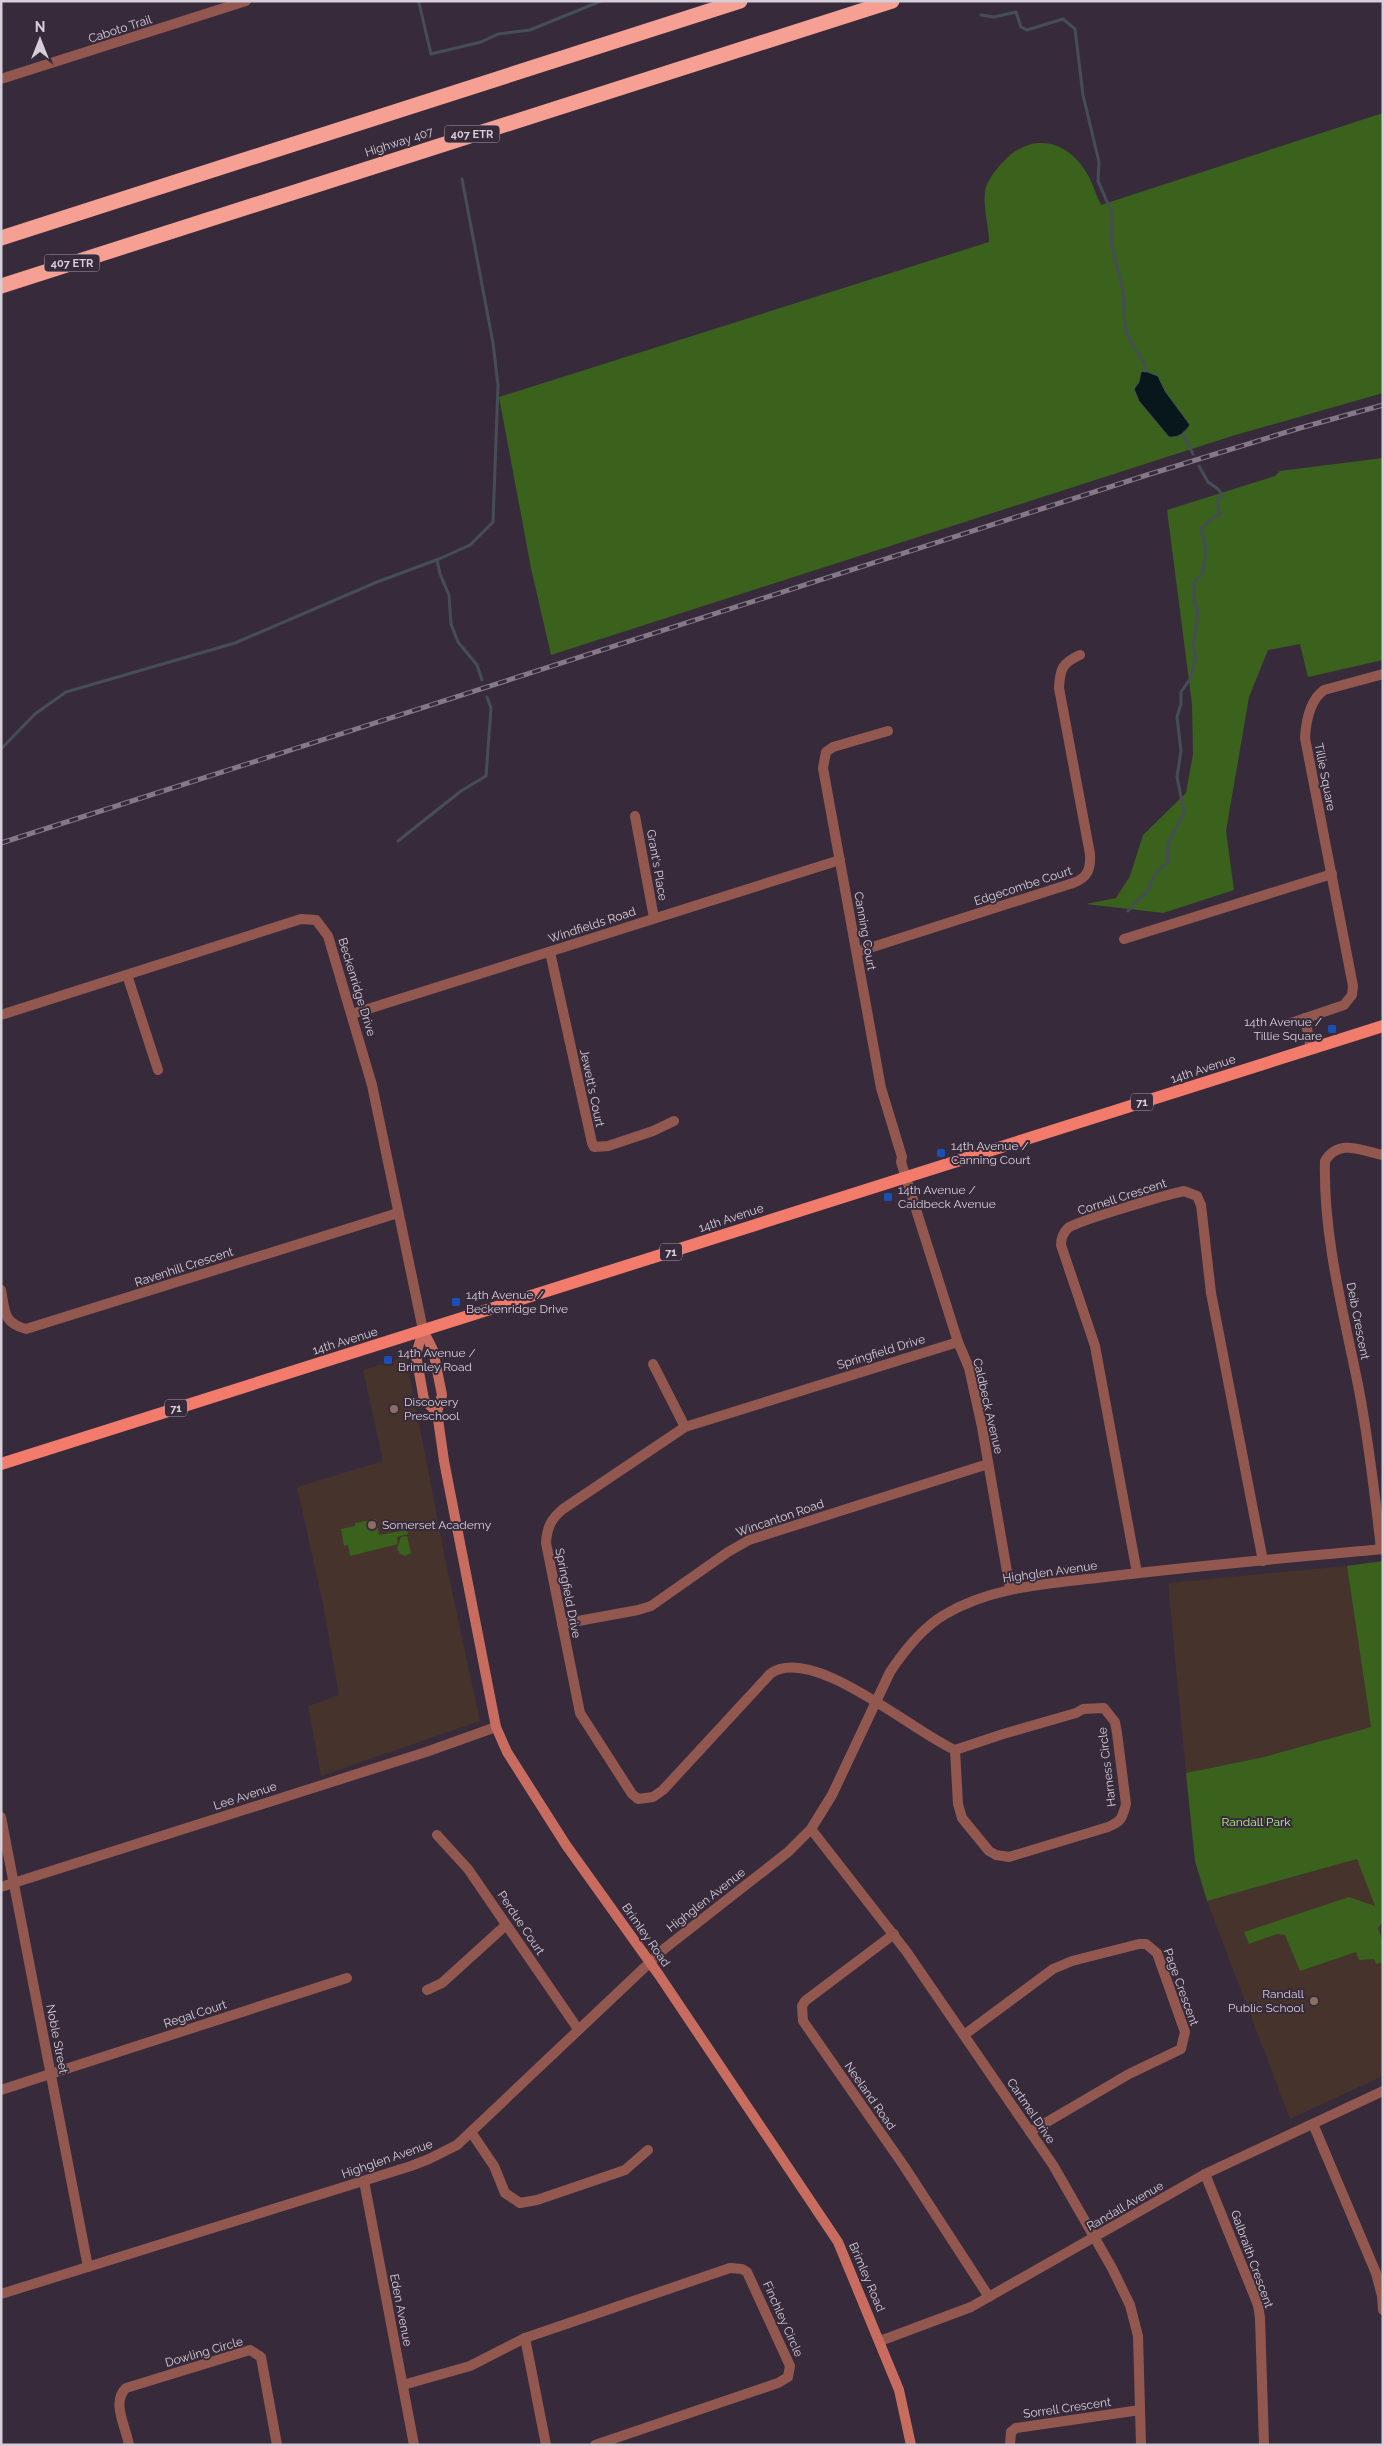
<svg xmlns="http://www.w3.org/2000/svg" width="1384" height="2446" font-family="Raleway,sans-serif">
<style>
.education{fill:#45332c}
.green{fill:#3a621d}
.water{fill:#08171c;stroke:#464e55}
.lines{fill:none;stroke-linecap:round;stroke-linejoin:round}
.stream{stroke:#464e55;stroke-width:3}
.minor{stroke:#925850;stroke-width:10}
.tertiary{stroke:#925850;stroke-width:10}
.secondary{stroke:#c86c60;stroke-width:10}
.primary{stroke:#f27b6c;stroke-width:12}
.motorway{stroke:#f69f93;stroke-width:15}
.rail-casing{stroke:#837987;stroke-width:5}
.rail{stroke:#372b3b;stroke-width:3;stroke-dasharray:9;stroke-linecap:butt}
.transit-dot{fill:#1a4fb4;stroke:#372b3b;stroke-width:2}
.education-dot{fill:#8d6e63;stroke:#372b3b;stroke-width:2}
.labels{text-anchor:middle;stroke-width:4;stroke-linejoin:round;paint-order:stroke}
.shield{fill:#372b3b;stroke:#a69daa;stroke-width:1}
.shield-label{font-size:11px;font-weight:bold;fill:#d6ced9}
.street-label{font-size:12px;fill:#d6ced9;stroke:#372b3b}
.poi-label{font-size:12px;fill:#d6ced9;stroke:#372b3b;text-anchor:start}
.park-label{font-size:12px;fill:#b4f28d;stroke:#372b3b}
</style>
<rect width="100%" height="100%" fill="#372b3b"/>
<g class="education">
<path d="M 406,1357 L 446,1563 L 480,1721 L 321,1776 L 308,1706 L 339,1695 L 323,1604 L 297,1487 L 383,1461 L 363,1370 Z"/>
<path d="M 1347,1566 L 1371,1727 L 1264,1757 L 1186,1773 L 1168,1583 Z"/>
<path d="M 1357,1859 L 1383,1925 L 1383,2076 L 1290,2119 L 1207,1901 Z"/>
</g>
<g class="green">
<path d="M 1383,113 L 1383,393 L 1232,436 L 551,655 L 531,568 L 499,397 L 989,242 C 989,226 983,208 985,192 C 986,181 998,167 1005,160 C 1034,130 1071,142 1089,177 C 1094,186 1096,196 1101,205 Z"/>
<path d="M 1383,458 L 1383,660 L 1308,677 L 1300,644 L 1268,650 L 1249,697 L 1226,831 L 1234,890 L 1163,913 L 1086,904 L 1116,898 L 1130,876 L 1143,835 L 1186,793 L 1193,754 L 1192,704 L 1167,510 L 1275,476 L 1280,471 Z"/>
<path d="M 376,1519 L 379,1535 L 407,1530 L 408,1534 L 397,1537 L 398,1544 L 350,1556 L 348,1545 L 344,1546 L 341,1529 L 355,1526 L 355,1523 Z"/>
<path d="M 407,1536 L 411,1553 L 405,1556 L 400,1554 L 397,1548 L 401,1537 Z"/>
<path d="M 1383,1561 L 1383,1925 L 1381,1923 L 1378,1929 L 1383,1941 L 1383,1962 L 1376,1964 L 1374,1959 L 1359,1960 L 1356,1952 L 1300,1971 L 1285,1935 L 1277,1934 L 1249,1944 L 1244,1932 L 1349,1897 L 1375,1906 L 1357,1859 L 1207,1901 L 1195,1861 L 1186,1773 L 1264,1757 L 1371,1727 L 1347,1566 Z"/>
</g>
<path class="water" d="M 1145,371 L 1158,376 L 1165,391 L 1190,425 C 1184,432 1180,438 1169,437 L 1139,401 L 1134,389 L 1139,382 L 1141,372 Z"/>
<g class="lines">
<g class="stream">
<path d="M 419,3 L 431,54 L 481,42 L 498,34 L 530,30 L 601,1"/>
<path d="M 981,15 L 994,17 L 1016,12 L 1021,27 L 1027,30 L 1063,19 L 1075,29 L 1083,95 L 1099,162 L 1098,181 L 1112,213 L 1111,243 L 1123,290 L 1125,327 L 1128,337 L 1145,365 L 1145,371"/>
<path d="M 1183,434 L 1193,454"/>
<path d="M 437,560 L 440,574 L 449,595 L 451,624 L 458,642 L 477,665 L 482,680"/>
<path d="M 1,749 L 35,714 L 66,692 L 235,643 L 377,582 L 439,559 L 470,545 L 493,522 L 498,385 L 493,343 L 462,179"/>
<path d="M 398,841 L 461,791 L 486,776 L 491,708 L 487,697"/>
<path d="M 1128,911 L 1148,890 L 1155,874 L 1168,862 C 1164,841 1176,831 1184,812 L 1177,777 L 1181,751 L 1177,717 L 1181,704 L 1181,692 L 1190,679 L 1196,658 L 1193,647 L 1198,611 L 1194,600 L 1194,583 L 1203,572 L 1206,549 L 1201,529 L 1212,518 L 1221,514 L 1218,510 L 1218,499 L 1223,496 L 1218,489 L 1208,482 L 1199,466"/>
</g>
<g class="minor">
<path d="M 1,79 L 246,1"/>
<path d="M 888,731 L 833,747 L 826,752 L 823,768 L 881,1088 L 902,1157 L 901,1162 L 958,1342 L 969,1368 L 982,1427 L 1010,1589"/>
<path d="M 635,816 L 654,918"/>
<path d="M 1124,939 L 1332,874"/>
<path d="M 550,952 L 592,1143 L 594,1147 L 608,1146 L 653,1131 L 674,1121"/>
<path d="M 857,952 L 1073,883 C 1087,878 1091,870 1090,854 L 1059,688 C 1060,669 1062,663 1080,655"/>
<path d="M 127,975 L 158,1070"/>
<path d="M 352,1014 L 840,860"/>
<path d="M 1,1015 L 301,919 L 316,920 L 328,936 L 372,1085 L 423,1330"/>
<path d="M 1305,1018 L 1311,1049"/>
<path d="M 1291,1023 L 1344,1005 L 1352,995 L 1353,986 L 1305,738 C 1306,721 1310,700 1324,690 L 1383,674"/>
<path d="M 1,1290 C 5,1311 3,1323 26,1329 L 398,1213"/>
<path d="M 653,1364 L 685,1427"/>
<path d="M 1381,1549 C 1375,1495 1369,1443 1359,1390 C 1344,1314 1323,1238 1325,1161 C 1339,1138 1362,1151 1383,1155"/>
<path d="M 1137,1573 L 1095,1346 L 1061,1245 C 1061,1239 1063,1233 1068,1228 C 1077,1221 1169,1194 1184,1191 L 1197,1196 L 1201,1205 L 1211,1293 L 1263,1561"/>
<path d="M 562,1624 L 638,1610 L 651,1606 L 728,1552 L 749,1540 L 988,1464"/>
<path d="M 955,1750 L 958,1804 L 962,1818 L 989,1851 L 996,1855 L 1009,1857 L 1108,1827 C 1122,1821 1122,1818 1126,1804 L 1117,1733 L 1115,1722 L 1104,1708 L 1083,1709 L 1076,1713 L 1003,1734 L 955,1750 C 913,1732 812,1643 770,1674 L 663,1790 L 653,1797 L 638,1799 L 632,1794 L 580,1713 L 546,1543 C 547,1527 551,1519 563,1509 L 685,1427 L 958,1342"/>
<path d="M 1,1817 L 88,2267"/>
<path d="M 437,1835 L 468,1869 L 578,2029"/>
<path d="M 1,1887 L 426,1752 L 496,1727"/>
<path d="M 894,1934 L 805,2001 L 802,2006 L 803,2021 L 904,2166 L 989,2297"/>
<path d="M 427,1990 L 442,1983 L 506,1925"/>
<path d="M 964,2035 L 1053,1969 L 1072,1961 L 1139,1944 L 1146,1944 L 1157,1953 L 1185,2032 L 1181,2049 L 1129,2074 L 1030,2132"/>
<path d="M 1,2090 L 347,1978"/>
<path d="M 1313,2124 L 1376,2273 L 1382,2296 L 1383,2310"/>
<path d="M 471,2132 L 494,2166 L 505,2193 L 520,2203 L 537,2200 L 625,2170 L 648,2150"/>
<path d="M 1205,2174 L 1258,2305 L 1260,2318 L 1264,2445"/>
<path d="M 525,2338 L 546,2445"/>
<path d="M 880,2341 L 971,2307 L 1205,2174 L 1383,2091"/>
<path d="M 403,2385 L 470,2366 L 525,2338 L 730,2268 L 742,2269 L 747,2272 L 790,2366 L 788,2377 L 778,2383 L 595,2445"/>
<path d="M 129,2445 C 126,2427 111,2402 126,2388 L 250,2350 L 261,2357 L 277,2445"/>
<path d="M 1010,2445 L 1011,2432 L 1016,2428 L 1140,2410"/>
</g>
<g class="tertiary">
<path d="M 811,1829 L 906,1951 L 1053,2165 L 1112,2268 L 1130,2305 L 1138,2336 L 1141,2445"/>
<path d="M 364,2181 L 414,2445"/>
<path d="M 1,2294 L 411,2166 L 429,2159 L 457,2145 L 664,1949 L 788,1852 L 811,1829 L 832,1795 L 890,1672 C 904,1651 922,1628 944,1615 C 990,1587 1045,1584 1097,1578 C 1192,1566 1288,1558 1383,1549"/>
</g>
<g class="secondary">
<path d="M 423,1330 L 433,1350 L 442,1395 L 437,1412 L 444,1461 L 496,1727 L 507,1752 L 566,1845 L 659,1975 L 838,2242 L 899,2390 L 911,2445"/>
<path d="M 423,1330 L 416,1355 L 424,1400 L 437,1412"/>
</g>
<path class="primary" d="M 1,1464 L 1383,1026"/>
<g class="motorway">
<path d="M 1,238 L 740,1"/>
<path d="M 1,286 L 892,1"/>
</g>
<defs>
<path id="rail" d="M 1,843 L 1147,475 L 1300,428 L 1383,405"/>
</defs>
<use href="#rail" class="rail-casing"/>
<use href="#rail" class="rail"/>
</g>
<g class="transit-dot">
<rect x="1327" y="1024" width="10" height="10" rx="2.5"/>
<rect x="936" y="1148" width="10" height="10" rx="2.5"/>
<rect x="883" y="1192" width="10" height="10" rx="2.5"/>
<rect x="451" y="1297" width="10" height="10" rx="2.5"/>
<rect x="383" y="1355" width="10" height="10" rx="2.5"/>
</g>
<g class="education-dot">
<circle cx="394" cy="1409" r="5"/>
<circle cx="372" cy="1525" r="5"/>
<circle cx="1314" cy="2001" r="5"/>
</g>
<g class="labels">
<g class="shield">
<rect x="444.5" y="125.5" width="55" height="17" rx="4"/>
<rect x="44.5" y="254.5" width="55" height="17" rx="4"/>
<rect x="1131" y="1093.5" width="22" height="17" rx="4"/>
<rect x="660" y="1243.5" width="22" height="17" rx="4"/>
<rect x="165" y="1399.5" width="22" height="17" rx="4"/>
</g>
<g class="shield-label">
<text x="472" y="138">407 ETR</text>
<text x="72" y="267">407 ETR</text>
<text x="1142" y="1106">71</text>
<text x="671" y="1256">71</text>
<text x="176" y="1412">71</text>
</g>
<g class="street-label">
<text transform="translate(120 29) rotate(-18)" y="4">Caboto Trail</text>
<text transform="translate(399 142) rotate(-18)" y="4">Highway 407</text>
<text transform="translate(1325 777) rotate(79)" y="4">Tillie Square</text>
<text transform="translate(657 865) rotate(80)" y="4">Grant's Place</text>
<text transform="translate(1023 886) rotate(-18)" y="4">Edgecombe Court</text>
<text transform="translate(592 925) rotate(-18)" y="4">Windfields Road</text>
<text transform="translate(865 931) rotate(80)" y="4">Canning Court</text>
<text transform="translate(357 987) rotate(73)" y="4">Beckenridge Drive</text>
<text transform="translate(1203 1069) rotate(-18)" y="4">14th Avenue</text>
<text transform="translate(592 1088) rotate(78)" y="4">Jewett's Court</text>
<text transform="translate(1122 1197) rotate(-18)" y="4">Cornell Crescent</text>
<text transform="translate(731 1218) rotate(-18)" y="4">14th Avenue</text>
<text transform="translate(184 1267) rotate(-18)" y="4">Ravenhill Crescent</text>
<text transform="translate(1358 1321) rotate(79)" y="4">Deib Crescent</text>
<text transform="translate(345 1341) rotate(-17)" y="4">14th Avenue</text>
<text transform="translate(881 1352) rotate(-17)" y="4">Springfield Drive</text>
<text transform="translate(988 1406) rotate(77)" y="4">Caldbeck Avenue</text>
<text transform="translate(780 1518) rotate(-19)" y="4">Wincanton Road</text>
<text transform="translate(1050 1572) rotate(-8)" y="4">Highglen Avenue</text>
<text transform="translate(568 1593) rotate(79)" y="4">Springfield Drive</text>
<text transform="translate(1107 1767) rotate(-97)" y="4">Harness Circle</text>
<text transform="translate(245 1796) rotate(-18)" y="4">Lee Avenue</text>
<text transform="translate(706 1900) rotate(-38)" y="4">Highglen Avenue</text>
<text transform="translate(521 1923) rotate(56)" y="4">Perdue Court</text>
<text transform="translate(646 1935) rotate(55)" y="4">Brimley Road</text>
<text transform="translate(1181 1987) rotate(70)" y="4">Page Crescent</text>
<text transform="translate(195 2014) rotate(-18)" y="4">Regal Court</text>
<text transform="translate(57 2039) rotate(79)" y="4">Noble Street</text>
<text transform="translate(870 2096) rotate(55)" y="4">Neeland Road</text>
<text transform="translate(1031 2111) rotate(56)" y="4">Cartmel Drive</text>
<text transform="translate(387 2159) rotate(-19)" y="4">Highglen Avenue</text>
<text transform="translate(1125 2206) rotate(-30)" y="4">Randall Avenue</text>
<text transform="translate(1252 2259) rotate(70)" y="4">Galbraith Crescent</text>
<text transform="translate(867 2277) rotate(67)" y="4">Brimley Road</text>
<text transform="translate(401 2310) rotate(79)" y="4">Eden Avenue</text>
<text transform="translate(783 2319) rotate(66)" y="4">Finchley Circle</text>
<text transform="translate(204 2352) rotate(-16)" y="4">Dowling Circle</text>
<text transform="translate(1067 2408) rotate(-8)" y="4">Sorrell Crescent</text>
</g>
<g class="poi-label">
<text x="1322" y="1026" text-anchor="end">14th Avenue /<tspan x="1322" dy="14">Tillie Square</tspan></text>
<text x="951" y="1150">14th Avenue /<tspan x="951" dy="14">Canning Court</tspan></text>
<text x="898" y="1194">14th Avenue /<tspan x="898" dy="14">Caldbeck Avenue</tspan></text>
<text x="466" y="1299">14th Avenue /<tspan x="466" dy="14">Beckenridge Drive</tspan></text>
<text x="398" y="1357">14th Avenue /<tspan x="398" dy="14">Brimley Road</tspan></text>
<text x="404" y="1406">Discovery<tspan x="404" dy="14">Preschool</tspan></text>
<text x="382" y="1529">Somerset Academy</text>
<text x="1304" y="1998" text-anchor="end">Randall<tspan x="1304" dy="14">Public School</tspan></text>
</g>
<g class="park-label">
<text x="1256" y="1826">Randall Park</text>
</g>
</g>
<rect width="1384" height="2446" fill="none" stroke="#d6ced9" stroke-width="5"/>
<g transform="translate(40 40)" stroke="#372b3b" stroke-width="4" paint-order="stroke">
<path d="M0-4L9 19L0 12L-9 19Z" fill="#d6ced9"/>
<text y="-8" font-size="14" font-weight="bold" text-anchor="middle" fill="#d6ced9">N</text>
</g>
</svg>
